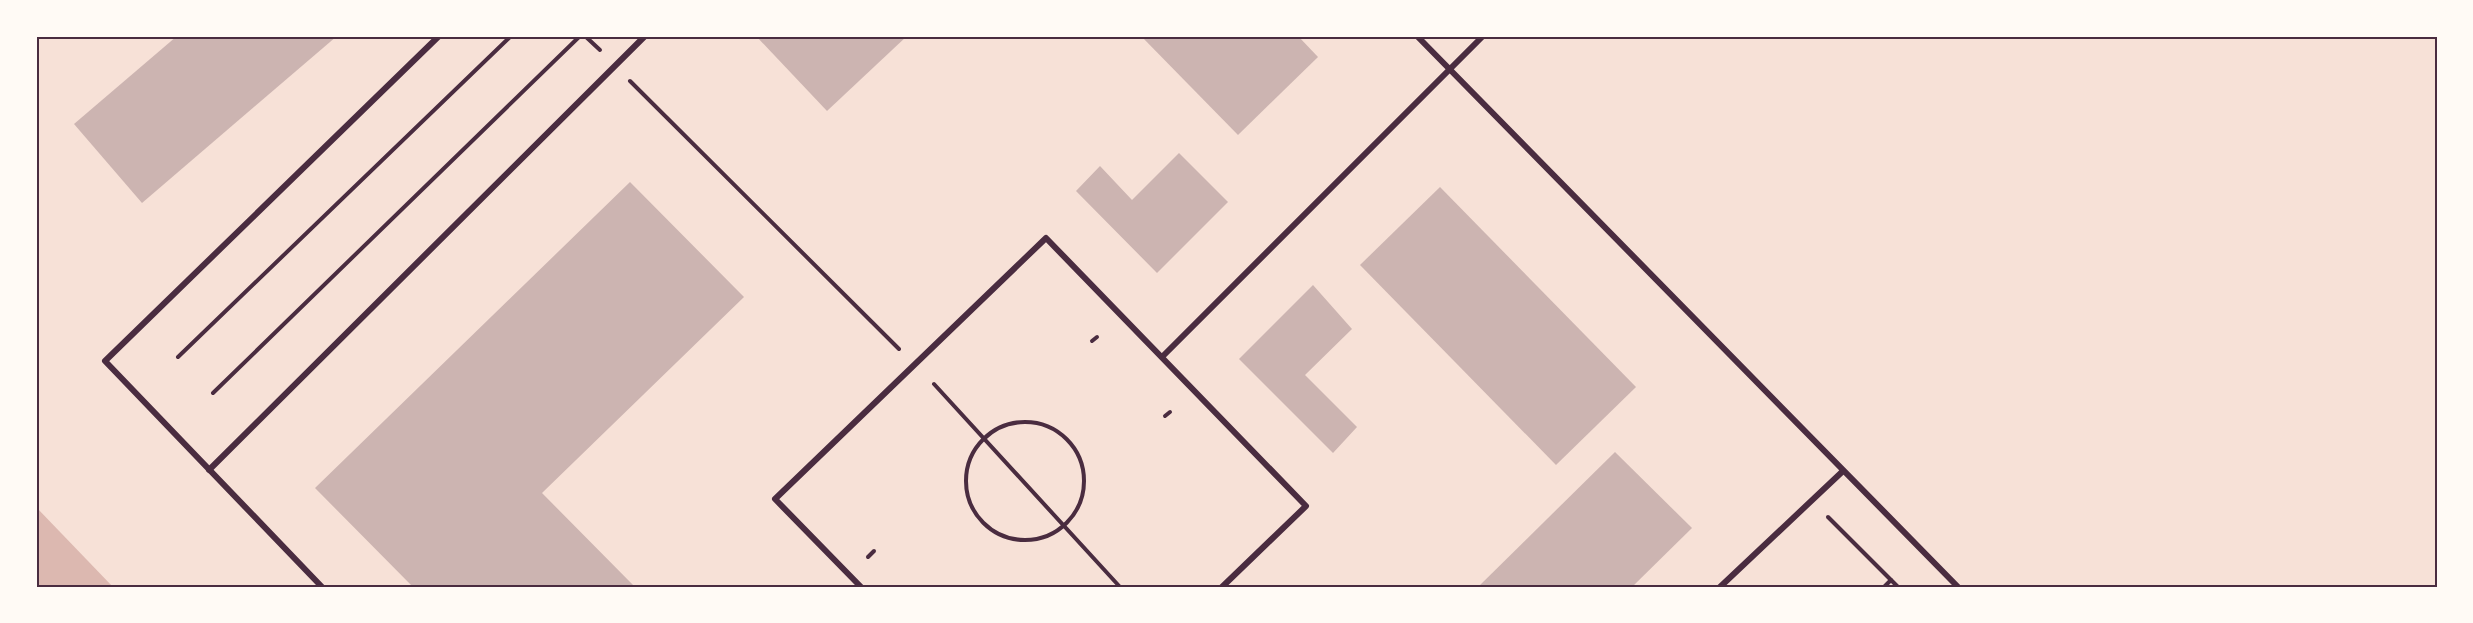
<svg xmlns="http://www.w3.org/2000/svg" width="2473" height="623" font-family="Ubuntu,sans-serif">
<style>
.water{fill:#dcb8b0}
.building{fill:#ccb4b1}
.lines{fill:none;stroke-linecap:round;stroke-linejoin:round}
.path{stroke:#4a2c40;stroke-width:4}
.minor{stroke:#4a2c40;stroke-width:6}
.neatline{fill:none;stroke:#4a2c40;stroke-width:2}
</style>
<rect width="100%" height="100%" fill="#f7e1d7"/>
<path class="water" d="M 36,507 L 113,587 L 36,587 Z"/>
<g class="building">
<path d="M 177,36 L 337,36 L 142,203 L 74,124 Z"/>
<path d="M 756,36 L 907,36 L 827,111 Z"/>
<path d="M 1141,36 L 1298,36 L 1318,57 L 1238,135 Z"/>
<path d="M 1179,153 L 1228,202 L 1157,273 L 1076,191 L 1100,166 L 1132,200 Z"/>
<path d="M 630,182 L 744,297 L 542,493 L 635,587 L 413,587 L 315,488 Z"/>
<path d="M 1440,187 L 1636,387 L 1556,465 L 1360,265 Z"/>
<path d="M 1313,285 L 1352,329 L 1305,375 L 1357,427 L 1333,453 L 1239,359 Z"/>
<path d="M 1615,452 L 1692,528 L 1632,587 L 1478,587 Z"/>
</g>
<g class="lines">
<g class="path">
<path d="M 585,36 L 600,50"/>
<path d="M 630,81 L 899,349"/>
<path d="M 1092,341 L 1097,337"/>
<path d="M 178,357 L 511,36"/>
<path d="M 934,384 L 1120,587"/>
<path d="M 213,393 L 580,36"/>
<path d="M 1165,416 L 1170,412"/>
<circle cx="1025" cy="481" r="59"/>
<path d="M 1828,517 L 1898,587"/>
<path d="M 868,557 L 874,551"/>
<path d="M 1884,587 L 1891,580"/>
</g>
<g class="minor">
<path d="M 1417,36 L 1958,587"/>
<path d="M 1162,357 L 1483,36"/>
<path d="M 209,470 L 645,36"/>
<path d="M 322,587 L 105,361 L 439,36"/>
<path d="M 861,587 L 775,499 L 1046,238 L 1306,506 L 1222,587"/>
<path d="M 1720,587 L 1843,471"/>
</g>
</g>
<rect width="2473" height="623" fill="none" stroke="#fffaf5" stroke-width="75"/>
<rect x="38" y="38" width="2398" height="548" class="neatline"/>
</svg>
